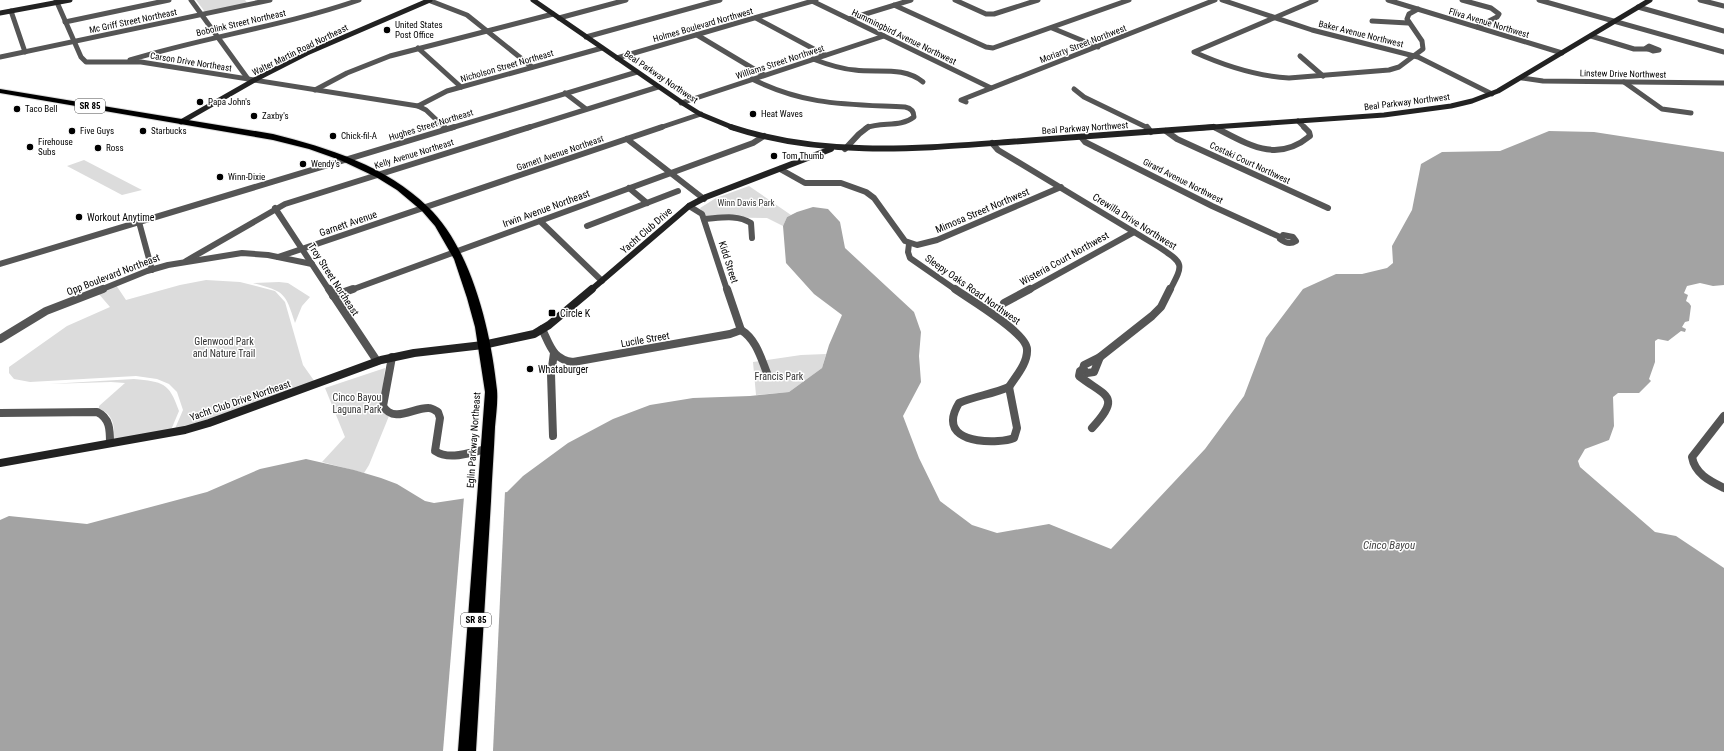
<svg xmlns="http://www.w3.org/2000/svg" width="1724" height="751" font-family="'Roboto Condensed',sans-serif">
<style>
.green{fill:#dcdcdc}
.water{fill:#a3a3a3}
.pier{fill:#fff}
.lines{fill:none;stroke-linecap:round;stroke-linejoin:round}
.highway-casing{stroke:#dbdbdb;stroke-width:2}
.street-far2{stroke:#555;stroke-width:5}
.street-far1{stroke:#555;stroke-width:6}
.street{stroke:#555;stroke-width:8}
.secondary-far2{stroke:#222;stroke-width:5}
.secondary-far1{stroke:#222;stroke-width:6}
.secondary{stroke:#222;stroke-width:8}
.highway{fill:#000;fill-rule:evenodd}
.poi-dot{fill:#000;stroke:#fff;stroke-width:1.5}
.labels{text-anchor:middle;stroke-width:3;stroke-linejoin:round;paint-order:stroke}
.far-street-label{font-size:9px;fill:#000;stroke:#fff}
.far-poi-label{font-size:9px;fill:#000;stroke:#fff;text-anchor:start}
.shield{fill:#fff;stroke:#4c4c4c;stroke-width:1}
.shield-label{font-size:9px;font-weight:bold;fill:#000}
.far-park-label{font-size:9px;fill:#333;stroke:#fff}
.street-label{font-size:10px;fill:#000;stroke:#fff}
.poi-label{font-size:10px;fill:#000;stroke:#fff;text-anchor:start}
.park-label{font-size:10px;fill:#333;stroke:#fff}
.water-label{font-size:11px;font-style:italic;fill:#444;stroke:#fff}
</style>
<rect width="100%" height="100%" fill="#fff"/>
<g class="green">
<path d="M 196,0 L 245,0 L 248,4 L 205,12 Z"/>
<path d="M 84,160 L 142,190 L 122,195 L 67,166 Z"/>
<path d="M 749,186 L 791,215 L 787,217 L 783,226 L 767,218 L 705,217 L 700,208 L 716,198 Z"/>
<path d="M 206,280 L 240,282 L 275,291 L 285,302 L 303,365 L 315,382 L 227,415 L 174,431 L 183,410 L 177,392 L 169,384 L 157,379 L 136,376 L 30,382 L 14,379 L 9,373 L 9,367 L 67,326 L 110,307 L 98,293 L 116,285 L 126,300 L 180,285 Z"/>
<path d="M 279,282 L 288,283 L 310,297 L 302,306 L 295,323 C 285,292 285,292 253,283 Z"/>
<path d="M 826,354 L 822,368 L 789,392 L 756,395 L 753,362 L 801,355 Z"/>
<path d="M 385,368 L 382,397 L 389,416 L 369,465 L 364,473 L 322,462 L 345,437 L 325,388 Z"/>
<path d="M 134,379 C 163,382 169,382 179,411 L 171,430 L 114,440 C 115,426 113,413 99,409 L 99,406 L 125,383 L 111,382 L 49,384 Z"/>
</g>
<path class="water" d="M 1549,131 L 1594,132 L 1724,152 L 1724,285 L 1713,286 L 1700,283 L 1687,286 L 1684,293 L 1688,295 L 1686,301 L 1689,303 L 1691,306 L 1689,321 L 1685,322 L 1682,327 L 1686,329 L 1685,332 L 1681,331 L 1668,341 L 1658,339 L 1655,341 L 1655,362 L 1649,379 L 1651,381 L 1639,393 L 1618,393 L 1613,397 L 1614,426 L 1609,440 L 1585,449 L 1578,461 L 1580,467 L 1655,532 L 1676,536 L 1724,568 L 1724,751 L 0,751 L 0,520 L 9,516 L 87,524 L 207,492 L 260,469 L 306,459 L 354,470 L 381,478 L 397,484 L 425,501 L 434,503 L 507,492 L 523,476 L 568,443 L 613,419 L 650,405 L 693,398 L 750,396 L 789,392 L 822,368 L 829,345 L 842,315 L 814,294 L 786,263 L 783,226 L 787,217 L 797,212 L 813,207 L 828,209 L 840,222 L 845,248 L 914,312 L 921,332 L 919,356 L 921,382 L 903,416 L 919,458 L 940,501 L 972,525 L 997,533 L 1049,524 L 1111,549 L 1205,449 L 1244,396 L 1266,338 L 1303,289 L 1336,274 L 1362,274 L 1387,268 L 1393,263 L 1392,246 L 1412,210 L 1421,164 L 1442,152 L 1500,151 Z"/>
<path class="pier" d="M 505,491 L 493,751 L 443,751 L 464,497 Z"/>
<g class="lines">
<defs>
<path id="highway" d="M 0,89 L 273,134 C 329,148 386,166 428,207 C 472,249 491,332 497,390 C 498,402 496,415 495,427 C 494,451 492,476 491,501 C 486,584 481,668 476,751 L 458,751 L 485,392 L 475,327 L 467,298 L 454,259 L 435,226 L 422,211 L 397,190 L 376,177 L 340,160 L 309,149 L 273,140 L 0,93 Z"/>
</defs>
<use href="#highway" class="highway-casing"/>
<g class="street-far2">
<path d="M 56,0 L 81,57 L 86,62 L 141,62 L 418,106 L 426,110 L 445,128"/>
<path d="M 191,0 L 248,79"/>
<path d="M 428,0 L 467,15 L 532,67"/>
<path d="M 810,0 L 991,88"/>
<path d="M 955,0 L 986,14 L 994,14 L 1038,0"/>
<path d="M 1222,0 L 1312,30 L 1418,57 L 1492,94"/>
<path d="M 1316,0 L 1194,52 C 1225,66 1255,76 1289,78 L 1389,70 L 1399,67 L 1423,49 L 1422,41 L 1407,19 L 1409,14 L 1418,9"/>
<path d="M 1388,0 L 1562,53"/>
<path d="M 1462,0 L 1491,8 L 1499,14 L 1497,17 L 1477,27"/>
<path d="M 1539,0 L 1724,52"/>
<path d="M 1700,0 L 1724,6"/>
<path d="M 894,5 L 986,47 L 993,48 L 1129,0"/>
<path d="M 1638,7 L 1724,31"/>
<path d="M 11,11 L 25,52"/>
<path d="M 559,18 L 626,0"/>
<path d="M 756,18 L 825,55"/>
<path d="M 849,19 L 911,0"/>
<path d="M 1372,21 L 1408,23"/>
<path d="M 65,22 L 169,0"/>
<path d="M 1052,28 L 1098,47"/>
<path d="M 697,35 L 764,75"/>
<path d="M 1591,36 L 1634,49 L 1648,49"/>
<path d="M 586,37 L 720,0"/>
<path d="M 1649,46 L 1659,50 L 1653,51 L 1646,48 Z"/>
<path d="M 418,48 L 461,87"/>
<path d="M 1300,56 L 1323,76"/>
<path d="M 0,57 L 270,0"/>
<path d="M 617,58 L 816,0"/>
<path d="M 813,59 C 826,64 840,69 855,70 C 878,73 904,66 923,82"/>
<path d="M 130,60 C 205,37 284,26 359,0"/>
<path d="M 1522,78 L 1543,81 L 1724,83"/>
<path d="M 752,79 C 807,106 846,104 905,107 C 910,108 914,111 914,117 C 900,128 881,121 866,128"/>
<path d="M 1624,82 L 1662,109 L 1691,113"/>
<path d="M 1074,89 L 1084,97 L 1148,128"/>
<path d="M 315,90 L 347,73 L 390,56 L 553,14"/>
<path d="M 565,93 L 586,109"/>
<path d="M 966,102 L 961,100 L 1215,0"/>
<path d="M 681,103 L 884,36"/>
<path d="M 418,106 L 447,91 L 602,48"/>
<path d="M 1298,121 L 1305,128"/>
<path d="M 1214,127 L 1216,128"/>
<path d="M 451,128 L 637,72"/>
<path d="M 527,128 L 658,87"/>
<path d="M 659,128 L 701,114"/>
</g>
<g class="street-far1">
<path d="M 444,127 L 446,129"/>
<path d="M 1147,127 L 1151,132"/>
<path d="M 1214,127 C 1248,144 1276,164 1310,136 L 1309,132 L 1304,127"/>
<path d="M 1166,131 L 1177,139 L 1328,208"/>
<path d="M 1081,137 L 1085,142 L 1212,206 L 1280,237"/>
<path d="M 627,139 L 704,199"/>
<path d="M 992,143 L 998,150 L 1159,247 C 1184,264 1184,263 1170,290"/>
<path d="M 845,149 L 859,134 L 868,127"/>
<path d="M 780,169 L 805,183 L 841,183 L 866,192 L 874,198 L 905,241 L 917,245 L 937,240 L 1061,187"/>
<path d="M 629,188 L 647,203"/>
<path d="M 689,206 L 702,214 L 727,290"/>
<path d="M 275,208 L 329,290"/>
<path d="M 704,219 C 720,218 737,214 751,223 L 752,238"/>
<path d="M 540,221 L 602,281"/>
<path d="M 139,222 L 152,270"/>
<path d="M 587,226 L 678,191"/>
<path d="M 1283,235 L 1293,237 L 1296,241 C 1290,245 1285,243 1280,239 Z"/>
<path d="M 909,244 L 908,252 L 910,258 L 956,290"/>
<path d="M 278,257 L 662,127"/>
<path d="M 186,261 L 285,204 L 530,127"/>
<path d="M 0,264 L 454,127"/>
<path d="M 100,290 L 147,271 L 168,265 L 242,253 L 268,255 L 312,264"/>
<path d="M 351,290 L 753,143 L 764,136"/>
<path d="M 1029,290 L 1134,232"/>
</g>
<g class="street">
<path d="M 329,289 L 377,361"/>
<path d="M 727,289 L 741,330"/>
<path d="M 955,289 C 969,299 1026,332 1027,349 C 1028,363 1016,376 1009,387"/>
<path d="M 333,296 L 353,289"/>
<path d="M 1004,303 L 1030,289"/>
<path d="M 542,329 C 550,345 552,359 573,362 L 730,334 L 741,330"/>
<path d="M 741,330 C 756,339 761,358 767,373"/>
<path d="M 0,339 L 46,311 L 103,289"/>
<path d="M 392,357 L 383,406 C 394,424 414,407 429,408 C 432,408 436,411 438,412 L 440,418 L 435,451 C 450,461 471,452 487,449"/>
<path d="M 1100,357 L 1094,372 L 1087,373 L 1083,369 L 1084,365 Z"/>
<path d="M 1100,357 L 1152,316 L 1161,307 L 1170,289"/>
<path d="M 1083,369 L 1080,371 L 1079,376 C 1106,397 1122,395 1092,428"/>
<path d="M 1009,387 L 1017,428 L 1014,438 C 999,444 952,444 953,420 C 953,414 956,408 959,403 C 975,396 993,394 1009,387 Z"/>
<path d="M 0,413 L 97,412 C 110,418 110,430 110,443"/>
<path d="M 1724,416 L 1692,457 C 1695,474 1710,481 1724,488"/>
<path d="M 553,436 L 551,374 L 554,353"/>
</g>
<g class="secondary-far2">
<path d="M 533,0 L 684,104 L 700,114 L 734,128"/>
<path d="M 0,13 L 70,0"/>
<path d="M 181,122 L 258,78 L 307,53 L 430,0"/>
<path d="M 1199,128 L 1384,115 L 1451,106 L 1472,101 L 1498,91 L 1650,0"/>
</g>
<g class="secondary-far1">
<path d="M 731,127 C 822,157 914,149 1008,142 C 1076,137 1145,132 1213,127"/>
<path d="M 591,290 L 689,206 L 706,197 L 831,149"/>
</g>
<path class="secondary" d="M 0,463 L 185,430 L 209,423 L 381,360 L 414,353 L 483,345 L 534,334 L 549,325 L 592,289"/>
<use href="#highway" class="highway"/>
</g>
<g class="poi-dot">
<circle cx="387" cy="30" r="4"/>
<circle cx="200" cy="102" r="4"/>
<circle cx="17" cy="109" r="4"/>
<circle cx="753" cy="114" r="4"/>
<circle cx="254" cy="116" r="4"/>
<circle cx="72" cy="131" r="4"/>
<circle cx="143" cy="131" r="4"/>
<circle cx="333" cy="136" r="4"/>
<circle cx="30" cy="147" r="4"/>
<circle cx="98" cy="148" r="4"/>
<circle cx="774" cy="156" r="4"/>
<circle cx="303" cy="164" r="4"/>
<circle cx="220" cy="177" r="4"/>
<circle cx="79" cy="217" r="4"/>
<rect x="548" y="309" width="8" height="8" rx="2"/>
<circle cx="530" cy="369" r="4"/>
</g>
<g class="labels">
<g class="far-street-label">
<text transform="translate(133 21) rotate(-12)" y="3">Mc Griff Street Northeast</text>
<text transform="translate(241 23) rotate(-13)" y="3">Bobolink Street Northeast</text>
<text transform="translate(1489 23) rotate(17)" y="3">Fliva Avenue Northwest</text>
<text transform="translate(703 25) rotate(-16)" y="3">Holmes Boulevard Northwest</text>
<text transform="translate(1361 34) rotate(14)" y="3">Baker Avenue Northwest</text>
<text transform="translate(904 37) rotate(26)" y="3">Hummingbird Avenue Northwest</text>
<text transform="translate(1083 44) rotate(-21)" y="3">Moriarty Street Northwest</text>
<text transform="translate(300 50) rotate(-26)" y="3">Walter Martin Road Northeast</text>
<text transform="translate(191 62) rotate(9)" y="3">Carson Drive Northeast</text>
<text transform="translate(780 62) rotate(-18)" y="3">Williams Street Northwest</text>
<text transform="translate(507 66) rotate(-16)" y="3">Nicholson Street Northeast</text>
<text transform="translate(1623 74) rotate(1)" y="3">Linstew Drive Northwest</text>
<text transform="translate(661 77) rotate(34)" y="3">Beal Parkway Northwest</text>
<text transform="translate(1407 102) rotate(-7)" y="3">Beal Parkway Northwest</text>
<text transform="translate(431 125) rotate(-17)" y="3">Hughes Street Northeast</text>
<text transform="translate(1085 128) rotate(-4)" y="3">Beal Parkway Northwest</text>
<text transform="translate(560 153) rotate(-19)" y="3">Garnett Avenue Northeast</text>
<text transform="translate(414 154) rotate(-17)" y="3">Kelly Avenue Northeast</text>
<text transform="translate(1250 163) rotate(25)" y="3">Costaki Court Northwest</text>
<text transform="translate(1183 181) rotate(27)" y="3">Girard Avenue Northwest</text>
</g>
<g class="far-poi-label">
<text x="395" y="28">United States<tspan x="395" dy="10">Post Office</tspan></text>
<text x="208" y="105">Papa John's</text>
<text x="25" y="112">Taco Bell</text>
<text x="761" y="117">Heat Waves</text>
<text x="262" y="119">Zaxby's</text>
<text x="80" y="134">Five Guys</text>
<text x="151" y="134">Starbucks</text>
<text x="341" y="139">Chick-fil-A</text>
<text x="38" y="145">Firehouse<tspan x="38" dy="10">Subs</tspan></text>
<text x="106" y="151">Ross</text>
<text x="782" y="159">Tom Thumb</text>
<text x="311" y="167">Wendy's</text>
<text x="228" y="180">Winn-Dixie</text>
</g>
<g class="shield">
<rect x="75" y="99" width="30" height="14" rx="3"/>
<rect x="461" y="613" width="30" height="14" rx="3"/>
</g>
<g class="shield-label">
<text x="90" y="109">SR 85</text>
<text x="476" y="623">SR 85</text>
</g>
<g class="far-park-label">
<text x="746" y="206">Winn Davis Park</text>
</g>
<g class="street-label">
<text transform="translate(546 208) rotate(-20)" y="4">Irwin Avenue Northeast</text>
<text transform="translate(982 210) rotate(-23)" y="4">Mimosa Street Northwest</text>
<text transform="translate(1135 221) rotate(32)" y="4">Crewilla Drive Northwest</text>
<text transform="translate(348 223) rotate(-19)" y="4">Garnett Avenue</text>
<text transform="translate(646 230) rotate(-41)" y="4">Yacht Club Drive</text>
<text transform="translate(1064 258) rotate(-29)" y="4">Wisteria Court Northwest</text>
<text transform="translate(729 262) rotate(72)" y="4">Kidd Street</text>
<text transform="translate(113 274) rotate(-21)" y="4">Opp Boulevard Northeast</text>
<text transform="translate(334 279) rotate(57)" y="4">Troy Street Northeast</text>
<text transform="translate(973 289) rotate(35)" y="4">Sleepy Oaks Road Northwest</text>
<text transform="translate(645 339) rotate(-10)" y="4">Lucile Street</text>
<text transform="translate(240 400) rotate(-19)" y="4">Yacht Club Drive Northeast</text>
<text transform="translate(473 440) rotate(-86)" y="4">Eglin Parkway Northeast</text>
</g>
<g class="poi-label">
<text x="87" y="221">Workout Anytime</text>
<text x="560" y="317">Circle K</text>
<text x="538" y="373">Whataburger</text>
</g>
<g class="park-label">
<text x="224" y="345">Glenwood Park<tspan x="224" dy="12">and Nature Trail</tspan></text>
<text x="779" y="380">Francis Park</text>
<text x="357" y="401">Cinco Bayou<tspan x="357" dy="12">Laguna Park</tspan></text>
</g>
<g class="water-label">
<text x="1389" y="549">Cinco Bayou</text>
</g>
</g>
</svg>
